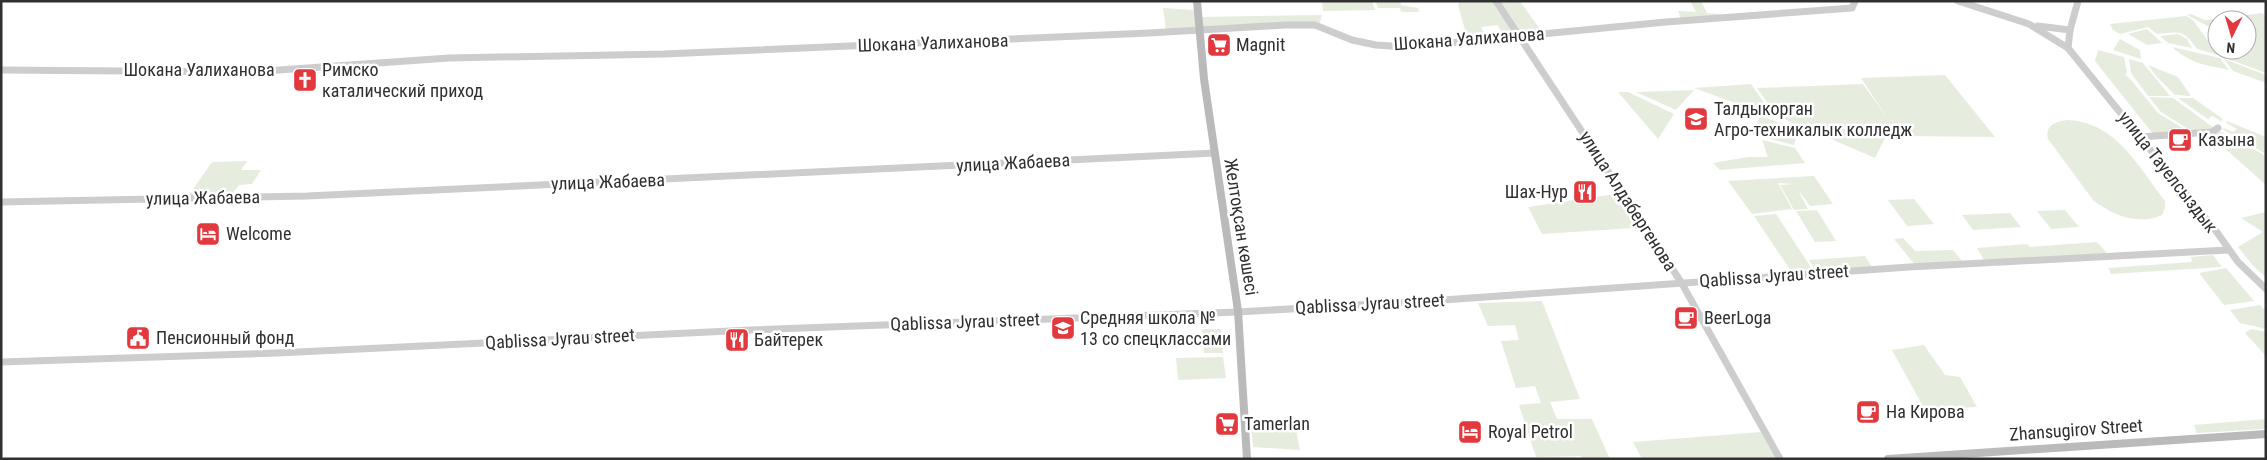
<svg xmlns="http://www.w3.org/2000/svg" width="2267" height="460" font-family="'Roboto Condensed',sans-serif">
<style>
.green{fill:#e6eddf}
.lines{fill:none;stroke-linecap:round;stroke-linejoin:round}
.tertiary{stroke:#cdcdcd;stroke-width:7}
.secondary{stroke:#bababa;stroke-width:8}
.labels{text-anchor:middle;stroke-width:5;stroke-linejoin:round;paint-order:stroke}
.street-label{font-size:18px;fill:#303030;stroke:#fff}
.poi-label{font-size:18px;fill:#303030;stroke:#fff;text-anchor:start}
</style>
<rect width="100%" height="100%" fill="#fff"/>
<g class="green">
<path d="M 1372,1 L 1375,10 L 1323,11 L 1322,2 Z"/>
<path d="M 1375,1 L 1400,1 L 1401,5 L 1418,8 L 1419,12 L 1401,12 L 1400,8 L 1378,8 Z"/>
<path d="M 1460,1 L 1492,1 L 1515,35 L 1503,36 L 1498,25 L 1481,27 L 1486,36 L 1467,37 L 1458,5 Z"/>
<path d="M 1500,1 L 1520,1 L 1542,32 L 1519,35 Z"/>
<path d="M 1690,1 L 1701,1 L 1707,13 L 1719,14 L 1721,17 L 1681,19 L 1678,11 L 1696,12 Z"/>
<path d="M 1163,8 L 1195,10 L 1196,29 L 1166,30 Z"/>
<path d="M 2262,13 L 2266,16 L 2266,73 L 2223,57 L 2217,50 L 2247,50 L 2247,47 L 2253,50 L 2247,46 L 2247,20 L 2217,20 L 2217,31 L 2187,15 L 2191,14 L 2205,20 Z"/>
<path d="M 1322,15 L 1319,25 L 1200,30 L 1200,17 Z"/>
<path d="M 2186,16 L 2193,20 L 2218,55 L 2197,49 C 2183,29 2180,32 2157,34 L 2148,27 L 2120,34 L 2113,30 L 2110,24 Z"/>
<path d="M 2147,29 L 2162,43 L 2147,45 L 2128,34 Z"/>
<path d="M 2178,34 L 2187,39 L 2192,48 L 2168,43 L 2160,36 Z"/>
<path d="M 2120,39 L 2140,50 L 2141,59 L 2113,50 Z"/>
<path d="M 2172,47 L 2220,58 L 2229,70 C 2203,64 2193,65 2172,47 Z"/>
<path d="M 2098,50 L 2124,57 L 2127,73 L 2125,74 L 2131,80 L 2158,113 L 2189,132 L 2153,134 L 2095,61 Z"/>
<path d="M 2129,59 L 2143,63 L 2170,96 L 2148,96 L 2131,73 Z"/>
<path d="M 2224,59 L 2266,75 L 2266,83 L 2233,71 Z"/>
<path d="M 2148,65 L 2178,77 L 2191,96 L 2175,95 L 2156,76 Z"/>
<path d="M 1945,75 L 1995,137 L 1900,136 L 1893,125 L 1805,129 L 1776,115 L 1757,88 L 1863,84 L 1888,119 L 1861,78 Z"/>
<path d="M 1751,84 L 1774,117 L 1694,88 Z"/>
<path d="M 1694,90 L 1676,110 L 1636,92 Z"/>
<path d="M 1618,92 L 1628,92 L 1674,114 L 1658,139 Z"/>
<path d="M 2149,97 L 2173,98 L 2214,128 L 2193,132 L 2161,112 Z"/>
<path d="M 2178,98 L 2193,98 L 2223,119 L 2221,121 L 2212,116 L 2208,119 L 2216,125 Z"/>
<path d="M 1761,116 L 1799,130 L 1794,145 L 1750,134 Z"/>
<path d="M 2067,120 C 2116,122 2138,166 2165,201 L 2165,208 L 2162,215 C 2139,226 2112,215 2093,200 L 2048,139 C 2045,125 2055,122 2067,120 Z"/>
<path d="M 2227,121 L 2266,137 L 2266,154 L 2222,129 L 2224,128 L 2233,132 L 2237,129 L 2226,123 Z"/>
<path d="M 1890,128 L 1875,158 L 1810,130 Z"/>
<path d="M 2218,130 L 2266,156 L 2266,185 L 2210,135 Z"/>
<path d="M 1762,140 L 1795,148 L 1805,163 L 1720,170 L 1713,163 L 1748,157 L 1768,157 Z"/>
<path d="M 247,161 L 241,170 L 261,170 L 252,184 L 239,185 L 232,194 L 189,195 L 212,162 Z"/>
<path d="M 1814,176 L 1833,204 L 1810,206 L 1798,190 L 1808,209 L 1794,210 L 1780,185 L 1794,184 L 1778,183 L 1792,209 L 1752,214 L 1728,181 Z"/>
<path d="M 1622,193 L 1646,233 L 1634,228 L 1542,234 L 1528,207 Z"/>
<path d="M 1914,199 L 1934,224 L 1907,226 L 1888,200 Z"/>
<path d="M 1816,210 L 1817,210 L 1836,241 L 1815,242 L 1796,211 Z"/>
<path d="M 2065,210 L 2079,227 L 2051,229 L 2037,211 Z"/>
<path d="M 2266,212 L 2266,277 L 2254,267 L 2238,247 L 2263,232 L 2241,218 Z"/>
<path d="M 2010,213 L 2021,227 L 1973,230 L 1962,215 Z"/>
<path d="M 1776,214 L 1812,269 L 1791,271 L 1754,216 Z"/>
<path d="M 1903,238 L 1915,251 L 1953,250 L 1963,262 L 1915,265 L 1894,239 Z"/>
<path d="M 2097,242 L 2108,254 L 1984,260 L 1977,248 L 2027,244 L 2030,247 Z"/>
<path d="M 2213,255 L 2222,267 L 2111,274 L 2108,268 L 2192,262 L 2191,257 Z"/>
<path d="M 1865,256 L 1872,267 L 1815,270 L 1809,260 Z"/>
<path d="M 2226,268 L 2254,301 L 2224,305 L 2199,273 Z"/>
<path d="M 1542,301 L 1580,399 L 1550,402 L 1557,419 L 1592,419 L 1610,459 L 1583,459 L 1581,456 L 1536,457 L 1519,405 L 1541,403 L 1535,386 L 1516,388 L 1501,341 L 1519,340 L 1515,325 L 1488,326 L 1478,303 Z"/>
<path d="M 2260,305 L 2266,312 L 2266,329 L 2240,323 L 2230,310 Z"/>
<path d="M 1202,329 L 1221,329 L 1223,353 L 1204,353 Z"/>
<path d="M 2251,329 L 2266,332 L 2266,356 L 2245,333 Z"/>
<path d="M 1924,345 L 1945,375 L 1960,377 L 1977,407 L 1925,410 L 1892,350 Z"/>
<path d="M 1223,357 L 1226,378 L 1178,380 L 1176,358 Z"/>
<path d="M 2266,419 L 2266,429 L 2197,433 L 2194,425 Z"/>
<path d="M 1251,422 L 1295,425 L 1300,450 L 1253,447 Z"/>
<path d="M 1761,432 L 1776,459 L 1642,459 L 1633,442 Z"/>
</g>
<g class="lines">
<g class="tertiary">
<path d="M 1496,1 L 1681,282 L 1780,459"/>
<path d="M 1958,1 L 2029,24 L 2068,48 L 2216,231 L 2238,262 L 2266,289"/>
<path d="M 2038,26 L 2070,30"/>
<path d="M 2068,48 L 2070,30 L 2078,1"/>
<path d="M 1,70 L 249,72 L 449,58 L 664,54 L 1149,33 L 1285,25 L 1315,25 L 1352,40 L 1376,45 L 1406,47 L 1666,22 L 1852,8 L 1855,1"/>
<path d="M 2140,137 L 2212,132 L 2218,128"/>
<path d="M 1,202 L 307,196 L 1215,153"/>
<path d="M 1,362 L 277,353 L 750,330 L 1238,312 L 1443,300 L 1909,267 L 2228,250"/>
</g>
<g class="secondary">
<path d="M 1197,1 L 1204,79 L 1238,311 L 1247,459"/>
<path d="M 1888,459 L 2266,434"/>
</g>
</g>
<defs>
<symbol id="supermarket-square" viewBox="-11 -11 22 22"><rect x="-9" y="-9" width="18" height="18" rx="4" fill="#e1393e" stroke="#fff"/><path d="M-6-5.5h2.5l.6 2H6L4.5 2H-2.5L-4.4-4H-6ZM-1.5 3.2a1.3 1.3 0 1 0 .1 0ZM3 3.2a1.3 1.3 0 1 0 .1 0Z" fill="#fff"/></symbol>
<symbol id="church-square" viewBox="-11 -11 22 22"><rect x="-9" y="-9" width="18" height="18" rx="4" fill="#e1393e" stroke="#fff"/><path d="M-1.2-6h2.4v3.5h3.3v2.4h-3.3V6h-2.4V-.1h-3.3v-2.4h3.3Z" fill="#fff"/></symbol>
<symbol id="university-square" viewBox="-11 -11 22 22"><rect x="-9" y="-9" width="18" height="18" rx="4" fill="#e1393e" stroke="#fff"/><path d="M0-5L7-2L0 1L-7-2ZM-4 1L0 2.5L4 1V4Q0 6-4 4Z" fill="#fff"/></symbol>
<symbol id="cafe-square" viewBox="-11 -11 22 22"><rect x="-9" y="-9" width="18" height="18" rx="4" fill="#e1393e" stroke="#fff"/><path d="M-5.5-4.5H6V0H3Q3 3.5 0 3.5H-2.5Q-5.5 3.5-5.5 0ZM3-3.2v2h1.7v-2ZM-6 4.5H4V6H-6Z" fill="#fff"/></symbol>
<symbol id="restaurant-square" viewBox="-11 -11 22 22"><rect x="-9" y="-9" width="18" height="18" rx="4" fill="#e1393e" stroke="#fff"/><path d="M-5-6h1v4h1v-4h1v4h1v-4h1v5L-1.5 .5V6h-2V.5L-5-1ZM5-6V6H3V1.5H1.5Q1.5-4 5-6Z" fill="#fff"/></symbol>
<symbol id="hotel-square" viewBox="-11 -11 22 22"><rect x="-9" y="-9" width="18" height="18" rx="4" fill="#e1393e" stroke="#fff"/><path d="M-6-4.5h1.5V1H6V5H4.5V3h-9V5H-6ZM-4 0a1.8 1.8 0 1 1 3.6 0ZM.5 0V-2.5h3Q6-2.5 6 0Z" fill="#fff"/></symbol>
<symbol id="school-square" viewBox="-11 -11 22 22"><rect x="-9" y="-9" width="18" height="18" rx="4" fill="#e1393e" stroke="#fff"/><path d="M0-5L7-2L0 1L-7-2ZM-4 1L0 2.5L4 1V4Q0 6-4 4Z" fill="#fff"/></symbol>
<symbol id="civic-square" viewBox="-11 -11 22 22"><rect x="-9" y="-9" width="18" height="18" rx="4" fill="#e1393e" stroke="#fff"/><path d="M-.6-6.5H3V-4.5H.6V-3L4-1V1h2V6H-6V1h2V-1L-.6-3ZM-1.2 2.5V6h2.4V2.5Z" fill="#fff"/></symbol>
</defs>
<g fill-rule="evenodd">
<use href="#supermarket-square" x="1205" y="31" width="28" height="28"/>
<use href="#church-square" x="291" y="66" width="28" height="28"/>
<use href="#university-square" x="1682" y="105" width="28" height="28"/>
<use href="#cafe-square" x="2166" y="126" width="28" height="28"/>
<use href="#restaurant-square" x="1571" y="178" width="28" height="28"/>
<use href="#hotel-square" x="194" y="220" width="28" height="28"/>
<use href="#cafe-square" x="1672" y="304" width="28" height="28"/>
<use href="#school-square" x="1049" y="314" width="28" height="28"/>
<use href="#civic-square" x="124" y="324" width="28" height="28"/>
<use href="#restaurant-square" x="723" y="326" width="28" height="28"/>
<use href="#cafe-square" x="1854" y="398" width="28" height="28"/>
<use href="#supermarket-square" x="1213" y="410" width="28" height="28"/>
<use href="#hotel-square" x="1456" y="418" width="28" height="28"/>
</g>
<g class="labels">
<g class="street-label">
<text transform="translate(1469 39) rotate(-4)" y="6">Шокана Уалиханова</text>
<text transform="translate(933 43) rotate(-2)" y="6">Шокана Уалиханова</text>
<text x="199" y="76">Шокана Уалиханова</text>
<text transform="translate(1013 163) rotate(-3)" y="6">улица Жабаева</text>
<text transform="translate(2168 172) rotate(52)" y="6">улица Тауелсыздык</text>
<text transform="translate(608 182) rotate(-2)" y="6">улица Жабаева</text>
<text transform="translate(203 198) rotate(-1)" y="6">улица Жабаева</text>
<text transform="translate(1628 201) rotate(57)" y="6">улица Алдабергенова</text>
<text transform="translate(1241 227) rotate(81)" y="6">Желтоқсан көшесі</text>
<text transform="translate(1774 276) rotate(-4)" y="6">Qablissa Jyrau street</text>
<text transform="translate(1370 304) rotate(-3)" y="6">Qablissa Jyrau street</text>
<text transform="translate(965 322) rotate(-2)" y="6">Qablissa Jyrau street</text>
<text transform="translate(560 339) rotate(-3)" y="6">Qablissa Jyrau street</text>
<text transform="translate(2076 430) rotate(-4)" y="6">Zhansugirov Street</text>
</g>
<g class="poi-label">
<text x="1236" y="51">Magnit</text>
<text x="322" y="76">Римско<tspan x="322" dy="21">каталический приход</tspan></text>
<text x="1714" y="115">Талдыкорган<tspan x="1714" dy="21">Агро-техникалык колледж</tspan></text>
<text x="2198" y="146">Казына</text>
<text x="1568" y="198" text-anchor="end">Шах-Нур</text>
<text x="226" y="240">Welcome</text>
<text x="1080" y="324">Средняя школа №<tspan x="1080" dy="21">13 со спецклассами</tspan></text>
<text x="1704" y="324">BeerLoga</text>
<text x="156" y="344">Пенсионный фонд</text>
<text x="754" y="346">Байтерек</text>
<text x="1886" y="418">На Кирова</text>
<text x="1244" y="430">Tamerlan</text>
<text x="1488" y="438">Royal Petrol</text>
</g>
</g>
<rect width="2267" height="460" fill="none" stroke="#303030" stroke-width="5"/>
<g transform="translate(2232 35) rotate(185)"><circle r="24" fill="#ffffff" stroke="#acacac"/>
<path d="M0-4L9 19L0 12L-9 19Z" fill="#e1393e"/>
<text y="-8" font-size="14" font-weight="bold" text-anchor="middle" fill="#303030">N</text>
</g>
</svg>
